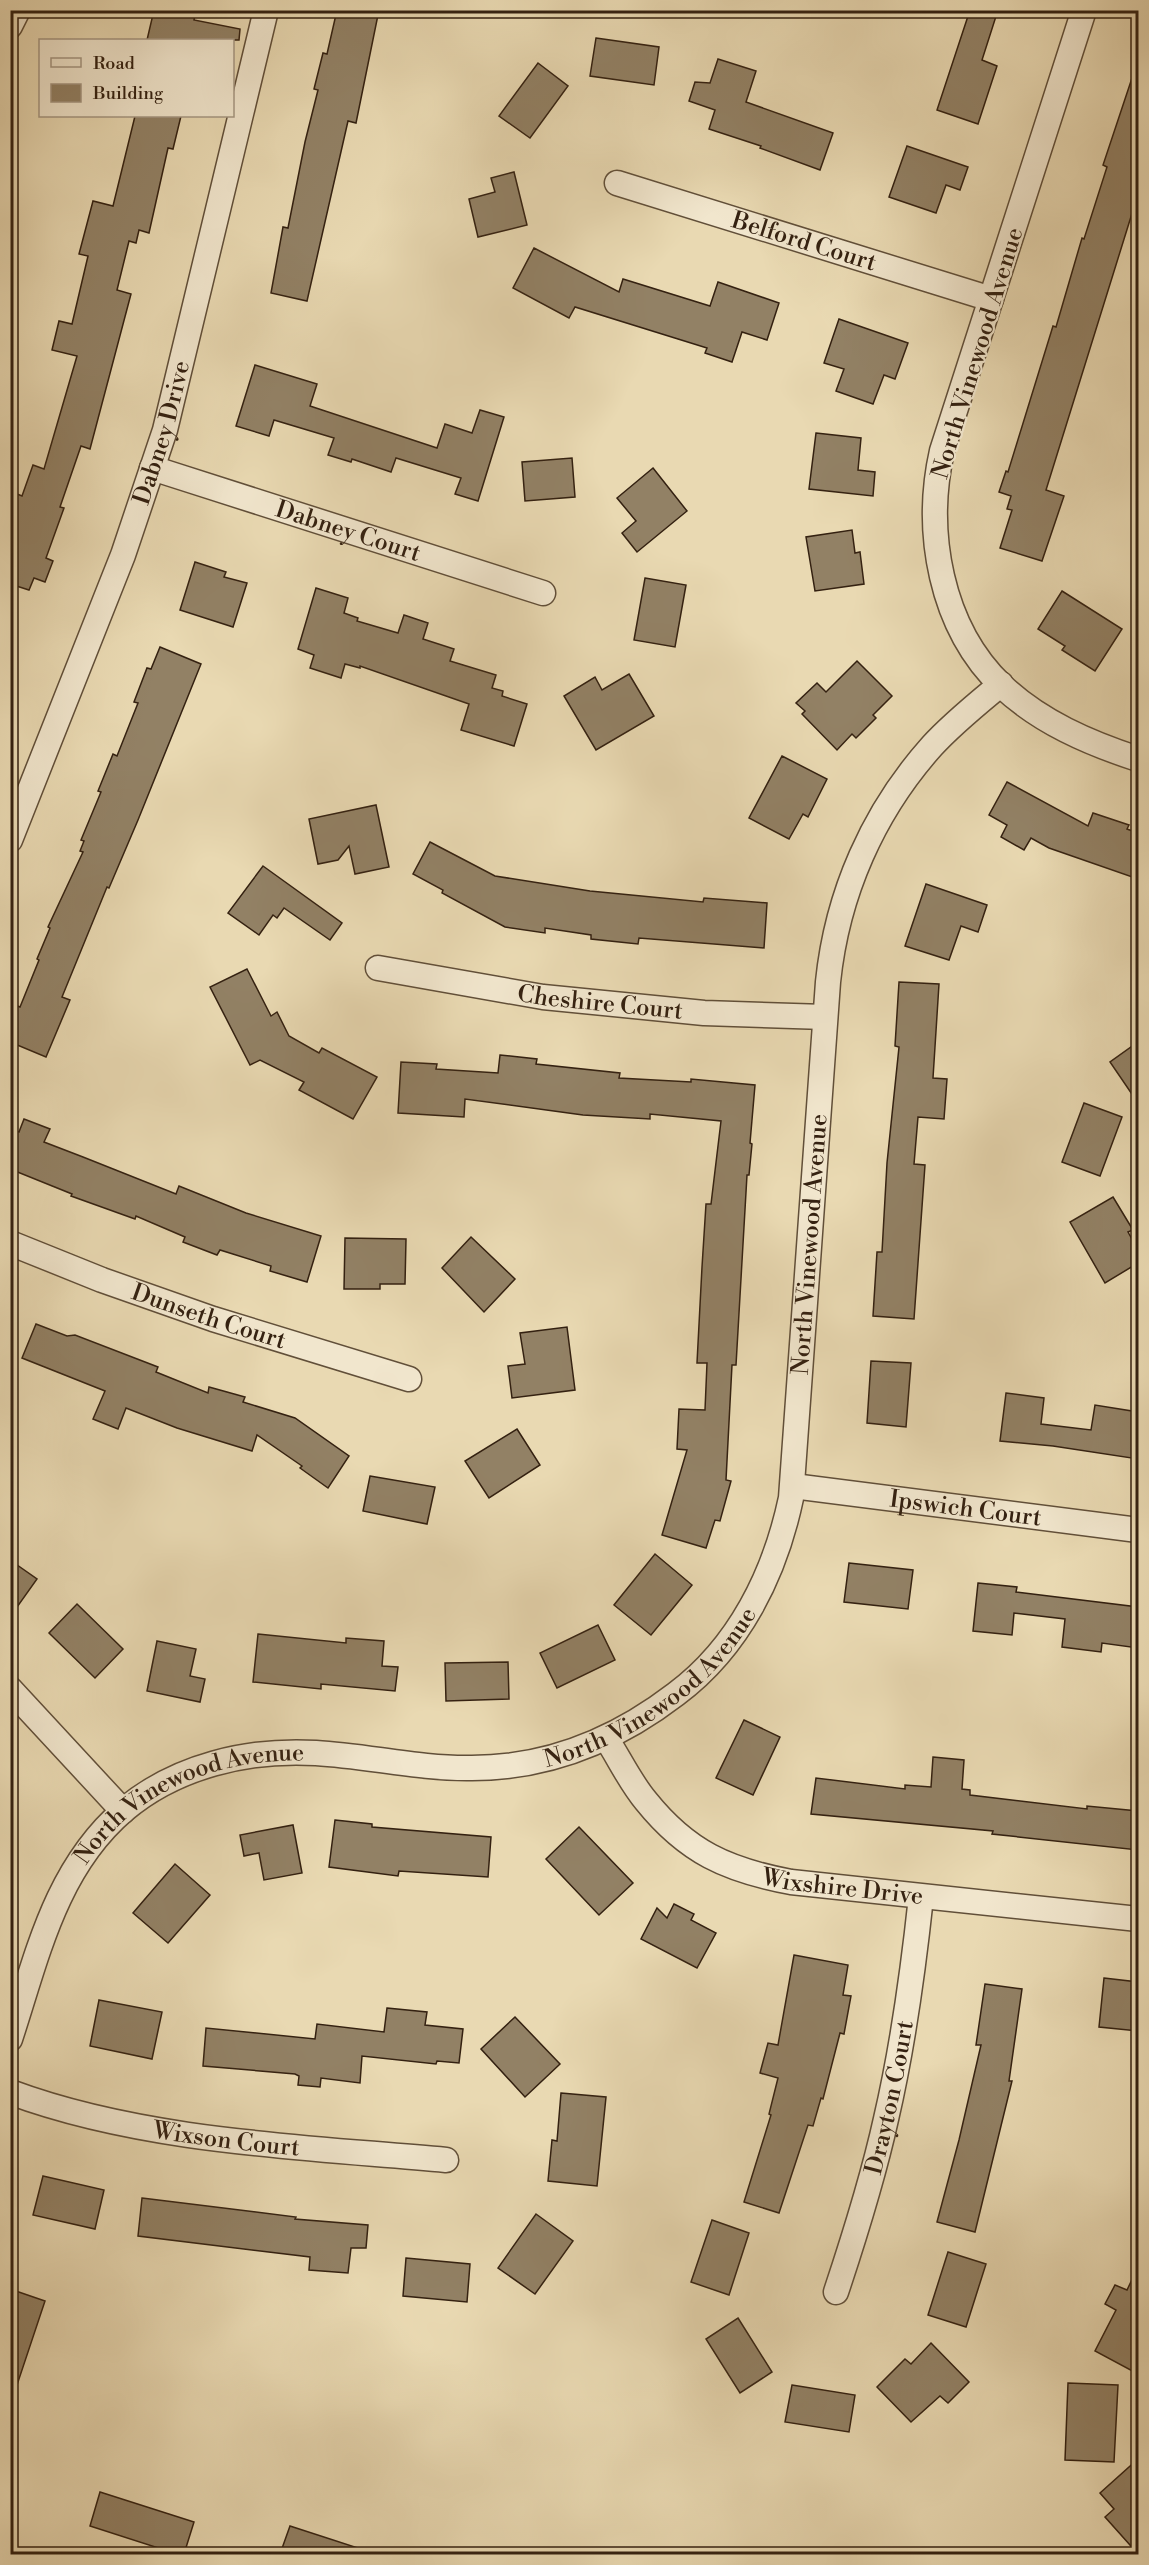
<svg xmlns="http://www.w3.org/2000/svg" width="1149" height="2565" font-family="'Libre Bodoni',serif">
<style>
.building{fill:#928165;stroke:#342111;stroke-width:1.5}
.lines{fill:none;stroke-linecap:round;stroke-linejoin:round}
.minor-casing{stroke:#614f39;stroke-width:27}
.minor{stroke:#f1e6cd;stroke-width:24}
.labels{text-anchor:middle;stroke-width:4.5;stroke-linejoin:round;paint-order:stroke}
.street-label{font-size:24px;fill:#342111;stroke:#f1e6cd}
</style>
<rect width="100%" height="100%" fill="#e9d9b2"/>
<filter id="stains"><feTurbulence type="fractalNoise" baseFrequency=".00333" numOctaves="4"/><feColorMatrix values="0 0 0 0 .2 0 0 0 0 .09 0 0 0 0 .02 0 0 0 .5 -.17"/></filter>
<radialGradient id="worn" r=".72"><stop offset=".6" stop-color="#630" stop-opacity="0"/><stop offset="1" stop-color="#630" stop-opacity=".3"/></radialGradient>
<g class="building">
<path d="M 154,10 L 196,10 L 194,20 L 240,29 L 239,40 L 147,40 Z"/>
<path d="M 337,10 L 379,10 L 356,123 L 348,121 L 307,301 L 271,293 L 283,227 L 288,228 L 305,142 L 318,90 L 314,89 L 323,53 L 327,54 Z"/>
<path d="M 970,10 L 998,10 L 982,60 L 997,66 L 978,124 L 937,110 Z"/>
<path d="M 596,38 L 659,47 L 654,85 L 590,76 Z"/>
<path d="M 718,59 L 756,71 L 746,102 L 833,133 L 820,170 L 760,148 L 761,146 L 709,129 L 715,110 L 689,101 L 695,82 L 710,83 Z"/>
<path d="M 538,63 L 568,86 L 530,138 L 499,116 Z"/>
<path d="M 1133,75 L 1138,75 L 1138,208 L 1134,207 L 1046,490 L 1064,496 L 1042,561 L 1000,548 L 1012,510 L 1007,509 L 1011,496 L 999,492 L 1006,471 L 1008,472 L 1053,326 L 1056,327 L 1082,238 L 1084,239 L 1107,167 L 1103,165 Z"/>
<path d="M 135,116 L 181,116 L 173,149 L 168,148 L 149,233 L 139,230 L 136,243 L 129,241 L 117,290 L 131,294 L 90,449 L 81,446 L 60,507 L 64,508 L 46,558 L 53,561 L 45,582 L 34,578 L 29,590 L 10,584 L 10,491 L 22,496 L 33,465 L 44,469 L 77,356 L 52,350 L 59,321 L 72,324 L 88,256 L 79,254 L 93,201 L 113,206 Z"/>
<path d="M 907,146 L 968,167 L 960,190 L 946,185 L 936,213 L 889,197 Z"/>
<path d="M 514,172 L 527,225 L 478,237 L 469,199 L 495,192 L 491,178 Z"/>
<path d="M 534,248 L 619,292 L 623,279 L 710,306 L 718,282 L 779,303 L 767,340 L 742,332 L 732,362 L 705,353 L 707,348 L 575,307 L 569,318 L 513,288 Z"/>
<path d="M 839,319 L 908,343 L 895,379 L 884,375 L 873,404 L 836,391 L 844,369 L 824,363 Z"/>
<path d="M 255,365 L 317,384 L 310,406 L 437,448 L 445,424 L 472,433 L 480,410 L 504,417 L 478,501 L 455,494 L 461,478 L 396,458 L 391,472 L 352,459 L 351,462 L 328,455 L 334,438 L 274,420 L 269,436 L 236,426 Z"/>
<path d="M 816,433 L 861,438 L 858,470 L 875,472 L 873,496 L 809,489 Z"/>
<path d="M 572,458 L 575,497 L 525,501 L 522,462 Z"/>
<path d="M 653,468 L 687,511 L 637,552 L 622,533 L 636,521 L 617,498 Z"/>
<path d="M 852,530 L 855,553 L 860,552 L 864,584 L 815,591 L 806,537 Z"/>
<path d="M 195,562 L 226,572 L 224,577 L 247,583 L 233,627 L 180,610 Z"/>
<path d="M 645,578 L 686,585 L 675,647 L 634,640 Z"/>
<path d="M 316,588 L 348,598 L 344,613 L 358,618 L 357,621 L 398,633 L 404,615 L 428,623 L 423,639 L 454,649 L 450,661 L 496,675 L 492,688 L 503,691 L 502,696 L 527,704 L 514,746 L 461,730 L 469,704 L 360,666 L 360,668 L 345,664 L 341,678 L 310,668 L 314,655 L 298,649 Z"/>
<path d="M 1062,591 L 1122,629 L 1095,671 L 1062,650 L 1065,646 L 1038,629 Z"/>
<path d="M 160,647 L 201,664 L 138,820 L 109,888 L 107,887 L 62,997 L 70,1000 L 46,1057 L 10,1042 L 10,1003 L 20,1007 L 39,960 L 37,959 L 50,928 L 48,927 L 83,852 L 80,851 L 84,841 L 81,840 L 101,792 L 98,791 L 113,754 L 117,756 L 138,703 L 134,702 L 147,668 L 151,669 Z"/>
<path d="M 857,661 L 892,696 L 873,715 L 876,718 L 856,738 L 852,734 L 837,750 L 802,714 L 805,711 L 796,703 L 817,683 L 826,692 Z"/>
<path d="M 629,674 L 654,716 L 596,750 L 564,696 L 595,677 L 602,690 Z"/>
<path d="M 782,756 L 827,779 L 808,817 L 803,814 L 789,839 L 749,818 Z"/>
<path d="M 1007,782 L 1088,826 L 1093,813 L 1129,825 L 1127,829 L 1138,833 L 1138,879 L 1049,848 L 1031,838 L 1024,850 L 1001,837 L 1007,825 L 989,815 Z"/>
<path d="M 376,805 L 389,867 L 355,874 L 349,846 L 338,860 L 318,864 L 309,819 Z"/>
<path d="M 430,842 L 495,876 L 590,891 L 703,902 L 704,898 L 767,903 L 764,948 L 639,938 L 638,944 L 591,939 L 591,935 L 545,928 L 545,933 L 505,927 L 442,893 L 443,890 L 413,874 Z"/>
<path d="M 263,866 L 342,923 L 330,940 L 284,908 L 277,918 L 273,915 L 259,935 L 228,913 Z"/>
<path d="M 926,884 L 987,905 L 978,932 L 961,926 L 949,960 L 905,946 Z"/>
<path d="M 247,969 L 271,1016 L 277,1012 L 289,1036 L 319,1053 L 322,1048 L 377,1077 L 353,1119 L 299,1090 L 304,1082 L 260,1060 L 250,1065 L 210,987 Z"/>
<path d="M 899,982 L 939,984 L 933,1078 L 947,1079 L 944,1119 L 918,1117 L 914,1164 L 925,1165 L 914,1319 L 873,1316 L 877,1252 L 882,1252 L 887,1163 L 899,1047 L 895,1046 Z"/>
<path d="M 1138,1042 L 1138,1103 L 1110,1062 Z"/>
<path d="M 500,1055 L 537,1059 L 536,1064 L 620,1073 L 619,1078 L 691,1082 L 691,1079 L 755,1085 L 750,1143 L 752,1144 L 749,1175 L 747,1175 L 736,1365 L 732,1365 L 726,1480 L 731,1481 L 720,1521 L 715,1520 L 706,1548 L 662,1535 L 687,1450 L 677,1449 L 679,1409 L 705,1410 L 707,1363 L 697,1363 L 702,1267 L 706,1204 L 711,1204 L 721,1121 L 650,1114 L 650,1119 L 583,1115 L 465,1099 L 464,1117 L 398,1113 L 401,1062 L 437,1064 L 436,1069 L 498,1073 Z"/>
<path d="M 1084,1103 L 1122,1117 L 1100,1176 L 1062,1162 Z"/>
<path d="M 24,1119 L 50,1129 L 44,1142 L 83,1157 L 176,1194 L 179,1186 L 246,1213 L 321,1236 L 307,1282 L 270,1271 L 271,1266 L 220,1250 L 217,1255 L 183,1242 L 185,1237 L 136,1216 L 135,1219 L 71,1196 L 72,1194 L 10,1169 L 10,1128 L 19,1132 Z"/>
<path d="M 1113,1197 L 1133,1230 L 1128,1232 L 1138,1250 L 1138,1263 L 1105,1283 L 1070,1222 Z"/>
<path d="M 471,1237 L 515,1279 L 484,1312 L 442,1268 Z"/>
<path d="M 345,1238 L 406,1239 L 405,1284 L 380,1284 L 380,1289 L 344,1289 Z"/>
<path d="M 36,1324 L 67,1336 L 75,1335 L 158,1367 L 156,1372 L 208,1393 L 209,1387 L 245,1397 L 243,1402 L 295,1418 L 349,1456 L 328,1488 L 300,1468 L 302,1466 L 257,1435 L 252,1451 L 177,1428 L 126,1408 L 118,1429 L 93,1419 L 105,1391 L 22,1358 Z"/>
<path d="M 567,1327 L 575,1390 L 512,1398 L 508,1366 L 525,1364 L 520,1333 Z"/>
<path d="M 871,1361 L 911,1363 L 906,1427 L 867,1423 Z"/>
<path d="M 1006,1393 L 1044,1398 L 1041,1424 L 1091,1430 L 1095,1405 L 1138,1412 L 1138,1459 L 1053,1446 L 1000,1441 Z"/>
<path d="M 517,1429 L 540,1465 L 489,1498 L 465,1461 Z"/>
<path d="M 370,1476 L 435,1487 L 427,1524 L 363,1511 Z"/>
<path d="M 655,1554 L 692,1585 L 651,1635 L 614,1605 Z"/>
<path d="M 10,1560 L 37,1579 L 10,1617 Z"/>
<path d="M 849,1563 L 913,1570 L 908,1609 L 844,1602 Z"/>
<path d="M 978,1583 L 1017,1587 L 1016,1592 L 1138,1607 L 1138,1648 L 1102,1643 L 1101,1652 L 1062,1647 L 1065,1619 L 1014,1613 L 1012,1635 L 973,1631 Z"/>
<path d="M 77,1604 L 123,1649 L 95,1678 L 49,1633 Z"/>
<path d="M 598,1625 L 615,1660 L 557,1688 L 540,1653 Z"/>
<path d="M 258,1634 L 346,1643 L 346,1638 L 384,1641 L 382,1666 L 398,1667 L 395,1691 L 321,1684 L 321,1689 L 253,1682 Z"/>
<path d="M 157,1641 L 196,1649 L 190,1676 L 205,1679 L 200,1702 L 147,1691 Z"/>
<path d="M 508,1662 L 509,1699 L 446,1701 L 445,1663 Z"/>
<path d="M 744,1720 L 780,1737 L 753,1795 L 716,1778 Z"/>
<path d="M 933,1757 L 964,1760 L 962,1789 L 970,1790 L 970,1795 L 1087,1809 L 1087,1806 L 1138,1811 L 1138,1850 L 992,1834 L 993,1831 L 811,1814 L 816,1778 L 905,1789 L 905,1785 L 931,1787 Z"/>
<path d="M 335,1820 L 372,1824 L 372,1827 L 491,1837 L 488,1877 L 399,1871 L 398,1876 L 329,1867 Z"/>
<path d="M 293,1825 L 302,1873 L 264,1880 L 259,1853 L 244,1856 L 240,1835 Z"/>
<path d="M 579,1827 L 633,1883 L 599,1915 L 546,1859 Z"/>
<path d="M 175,1864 L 210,1895 L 168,1943 L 133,1913 Z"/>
<path d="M 674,1904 L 694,1914 L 691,1920 L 716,1933 L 697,1968 L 641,1939 L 657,1908 L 667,1918 Z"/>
<path d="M 794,1955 L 848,1965 L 843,1995 L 851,1996 L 844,2034 L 840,2033 L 823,2099 L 821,2098 L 813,2126 L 808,2125 L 779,2213 L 744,2202 L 771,2115 L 769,2114 L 778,2078 L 760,2073 L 768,2043 L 778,2045 Z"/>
<path d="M 1104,1978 L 1138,1982 L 1138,2031 L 1099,2027 Z"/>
<path d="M 985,1984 L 1022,1989 L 1009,2081 L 1012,2081 L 975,2232 L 937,2222 L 959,2140 L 981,2045 L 976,2045 Z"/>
<path d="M 99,2000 L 162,2012 L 152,2059 L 90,2046 Z"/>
<path d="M 387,2008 L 427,2012 L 425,2025 L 463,2029 L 459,2063 L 437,2061 L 436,2064 L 362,2056 L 360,2083 L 321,2078 L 320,2087 L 298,2085 L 299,2076 L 295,2074 L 203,2066 L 206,2028 L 315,2039 L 317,2024 L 384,2032 Z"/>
<path d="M 515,2017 L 560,2064 L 525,2097 L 481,2049 Z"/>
<path d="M 561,2093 L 606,2097 L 597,2186 L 548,2181 L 552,2140 L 557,2141 Z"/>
<path d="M 43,2176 L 104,2190 L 95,2229 L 33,2215 Z"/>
<path d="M 142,2198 L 296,2217 L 295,2219 L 368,2225 L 366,2248 L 351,2248 L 348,2273 L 309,2270 L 310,2257 L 138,2236 Z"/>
<path d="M 536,2214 L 573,2241 L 535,2294 L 498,2268 Z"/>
<path d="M 712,2220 L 749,2233 L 729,2295 L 691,2282 Z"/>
<path d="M 948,2252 L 986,2264 L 966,2327 L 928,2315 Z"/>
<path d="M 406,2258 L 470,2264 L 467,2302 L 403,2296 Z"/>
<path d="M 1138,2267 L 1138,2374 L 1095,2351 L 1116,2310 L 1105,2304 L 1115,2285 L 1127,2290 Z"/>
<path d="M 10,2289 L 45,2301 L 15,2391 L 10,2390 Z"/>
<path d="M 738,2318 L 772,2372 L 740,2393 L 706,2339 Z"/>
<path d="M 931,2343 L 969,2382 L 948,2403 L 940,2396 L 911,2422 L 877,2387 L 905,2359 L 911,2364 Z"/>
<path d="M 1068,2383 L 1118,2385 L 1114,2462 L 1065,2460 Z"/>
<path d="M 792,2385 L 855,2395 L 849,2432 L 785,2422 Z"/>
<path d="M 1138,2459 L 1138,2554 L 1105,2517 L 1114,2509 L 1100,2493 Z"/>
<path d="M 100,2492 L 194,2522 L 184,2554 L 177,2554 L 90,2526 Z"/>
<path d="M 290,2526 L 364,2550 L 364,2554 L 280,2554 Z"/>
</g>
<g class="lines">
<defs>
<g id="minor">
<path d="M 1084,10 L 942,451 C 924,531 940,627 1002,686 C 1040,722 1089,743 1138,759"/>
<path d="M 10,26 L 18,10"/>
<path id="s1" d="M 617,183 L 991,299"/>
<path id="s2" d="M 152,468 L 543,593"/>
<path id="s3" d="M 10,840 L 123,555 L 165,430 L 266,10"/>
<path id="s4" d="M 378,968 L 543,997 L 704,1013 L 825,1017"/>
<path id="s5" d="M 10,1243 L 102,1280 L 213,1319 L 409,1379"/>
<path id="s6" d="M 793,1486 L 1138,1530"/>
<path d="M 10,1689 L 123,1811"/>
<path id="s7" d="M 606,1738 C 619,1758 630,1782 646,1801 C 687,1852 727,1870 791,1882 L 1138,1919"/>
<path id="s8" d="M 10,2039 C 37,1957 55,1869 124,1810 C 176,1766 248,1749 316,1753 C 368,1756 420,1769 472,1768 C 548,1768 616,1740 676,1694 C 739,1647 775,1574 791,1498 L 828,982 C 837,894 873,812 932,746 C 953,723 977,704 1001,684"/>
<path id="s9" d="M 10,2092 C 144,2142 305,2147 446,2160"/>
<path id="s10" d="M 836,2292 C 855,2235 873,2178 886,2119 C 903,2046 913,1972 921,1897"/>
</g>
</defs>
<use href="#minor" class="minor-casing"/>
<use href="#minor" class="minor"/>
</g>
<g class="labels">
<g class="street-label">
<text dy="8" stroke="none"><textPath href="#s1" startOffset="196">Belford Court</textPath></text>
<text transform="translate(977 353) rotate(-73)" y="8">North Vinewood Avenue</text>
<text dy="8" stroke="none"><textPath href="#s3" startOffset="435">Dabney Drive</textPath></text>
<text dy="8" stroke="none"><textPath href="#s2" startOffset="206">Dabney Court</textPath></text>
<text dy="8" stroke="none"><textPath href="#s4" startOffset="225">Cheshire Court</textPath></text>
<text dy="8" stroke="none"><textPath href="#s8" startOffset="1329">North Vinewood Avenue</textPath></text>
<text dy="8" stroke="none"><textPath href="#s5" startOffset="212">Dunseth Court</textPath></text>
<text dy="8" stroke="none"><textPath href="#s6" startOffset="174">Ipswich Court</textPath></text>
<text dy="8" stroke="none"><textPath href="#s8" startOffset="825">North Vinewood Avenue</textPath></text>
<text dy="8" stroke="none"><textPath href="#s8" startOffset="322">North Vinewood Avenue</textPath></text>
<text dy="8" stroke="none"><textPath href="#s7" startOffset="297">Wixshire Drive</textPath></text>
<text dy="8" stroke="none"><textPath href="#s10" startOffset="202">Drayton Court</textPath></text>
<text dy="8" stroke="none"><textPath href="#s9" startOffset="222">Wixson Court</textPath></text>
</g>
</g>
<rect width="1149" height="2565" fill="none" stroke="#e9d9b2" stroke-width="36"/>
<rect x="12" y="12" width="1125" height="2541" fill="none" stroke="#342111" stroke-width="3"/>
<rect x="18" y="18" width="1113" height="2529" fill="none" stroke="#342111" stroke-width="1.5"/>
<rect x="39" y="39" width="195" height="78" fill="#f1e6cd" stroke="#a59782" stroke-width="1.5"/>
<rect x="51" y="58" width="30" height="9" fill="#f1e6cd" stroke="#a59782" stroke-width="1.5"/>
<text x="93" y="69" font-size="18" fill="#342111">Road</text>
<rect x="51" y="84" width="30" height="18" fill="#928165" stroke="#a59782" stroke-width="1.5"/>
<text x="93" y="99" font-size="18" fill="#342111">Building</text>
<rect width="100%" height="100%" filter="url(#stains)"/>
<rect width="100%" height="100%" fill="url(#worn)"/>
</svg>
